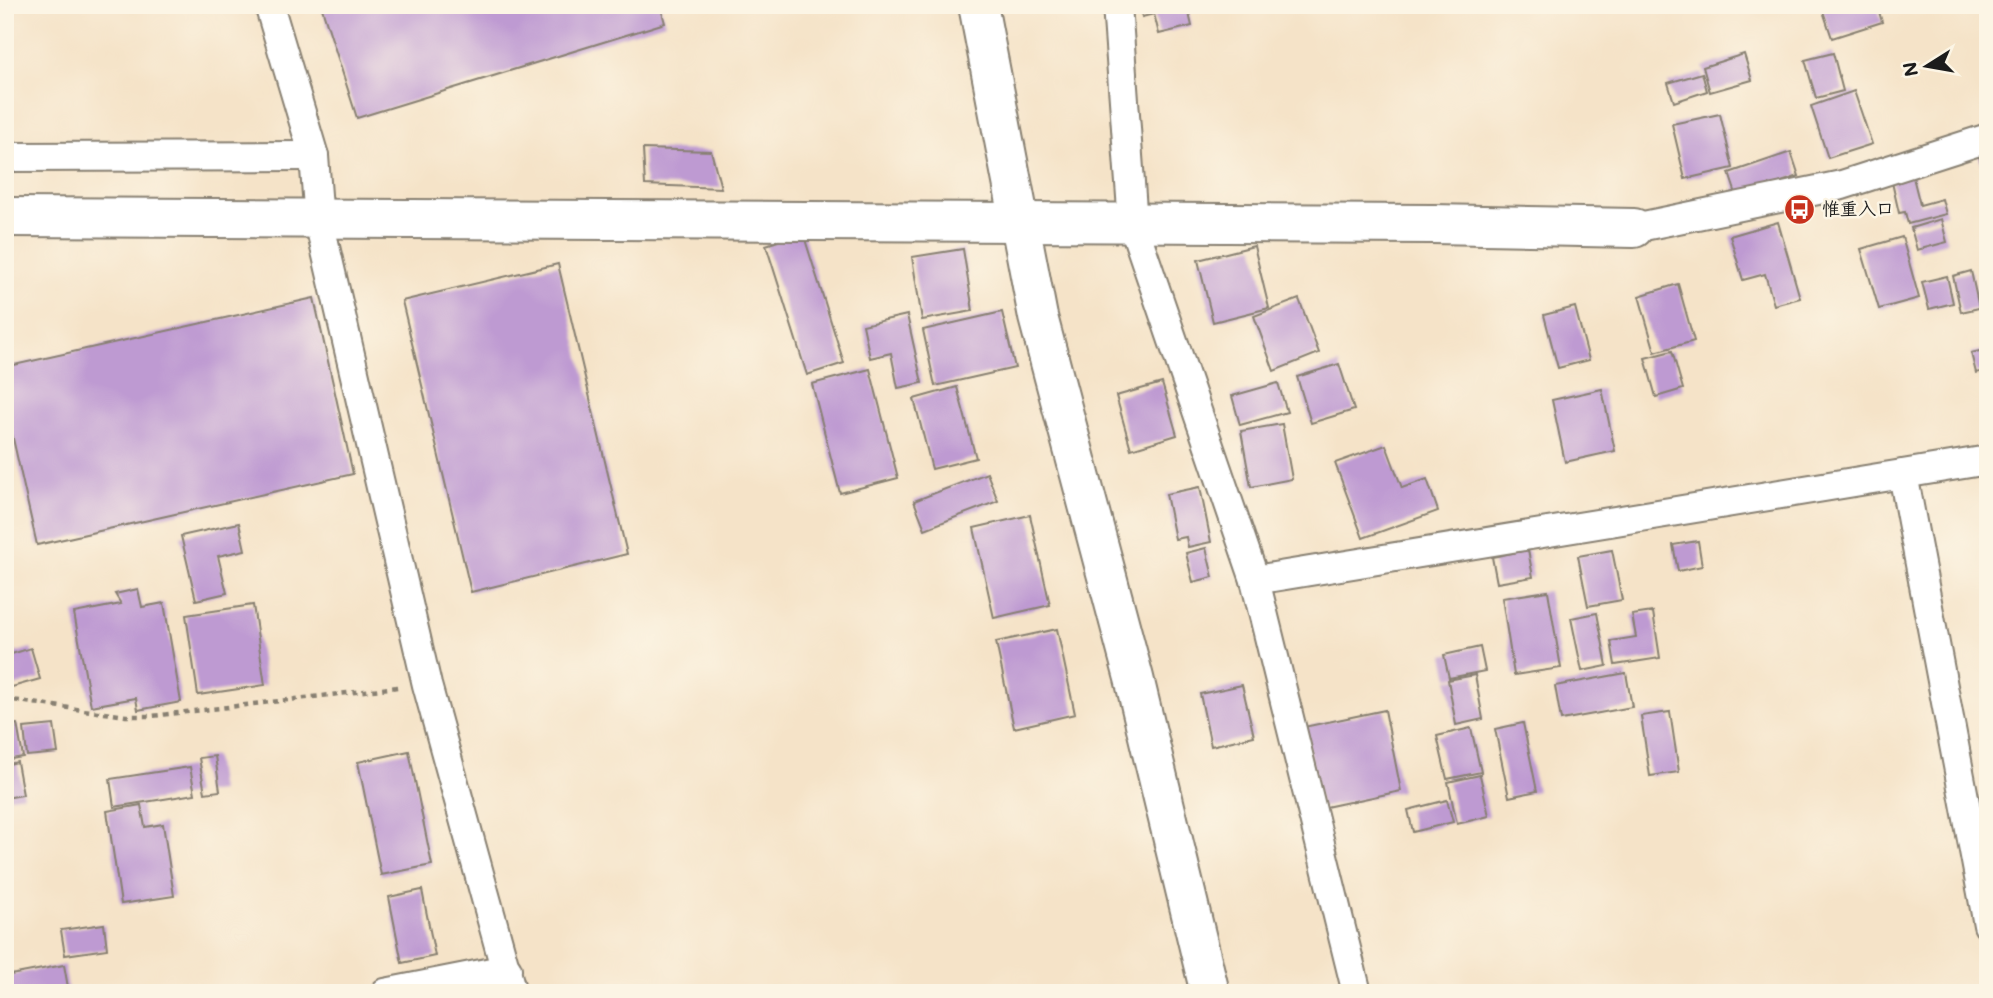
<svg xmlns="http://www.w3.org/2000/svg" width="1993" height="998" font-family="Mali,'Klee One',sans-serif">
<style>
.building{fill:#be9ad2}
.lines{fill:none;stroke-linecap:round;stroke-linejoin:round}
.street-casing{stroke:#888072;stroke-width:32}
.secondary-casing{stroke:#888072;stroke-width:42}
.path{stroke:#888072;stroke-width:4.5;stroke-dasharray:5 5;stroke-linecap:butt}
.street{stroke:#fff;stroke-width:28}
.secondary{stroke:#fff;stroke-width:38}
.labels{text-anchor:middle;stroke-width:5;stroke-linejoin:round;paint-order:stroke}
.poi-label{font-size:18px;font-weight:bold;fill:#1c1c1c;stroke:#fcf5e5;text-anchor:start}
</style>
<rect width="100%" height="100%" fill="#fcf5e5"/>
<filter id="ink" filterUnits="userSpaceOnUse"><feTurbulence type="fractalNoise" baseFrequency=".0143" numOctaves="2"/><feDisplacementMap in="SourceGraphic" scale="14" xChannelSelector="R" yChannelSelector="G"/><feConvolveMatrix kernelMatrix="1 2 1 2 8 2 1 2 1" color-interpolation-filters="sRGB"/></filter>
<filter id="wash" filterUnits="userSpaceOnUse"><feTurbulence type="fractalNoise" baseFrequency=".00686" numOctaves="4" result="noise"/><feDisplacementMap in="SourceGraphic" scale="28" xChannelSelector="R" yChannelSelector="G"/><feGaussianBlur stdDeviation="1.57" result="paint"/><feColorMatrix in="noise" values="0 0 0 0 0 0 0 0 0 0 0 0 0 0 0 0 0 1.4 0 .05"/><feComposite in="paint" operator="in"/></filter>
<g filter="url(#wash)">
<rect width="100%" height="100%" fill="#f5e3c8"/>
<g id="blocks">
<g class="building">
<path d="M 321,5 L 660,5 L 665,23 L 357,118 Z"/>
<path d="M 1139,5 L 1187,5 L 1192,26 L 1159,34 L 1154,14 L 1142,17 Z"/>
<path d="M 1821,5 L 1877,5 L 1882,22 L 1832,38 Z"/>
<path d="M 1833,53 L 1843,91 L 1816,98 L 1805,60 Z"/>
<path d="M 1744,54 L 1752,80 L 1710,92 L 1703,67 Z"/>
<path d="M 1702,73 L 1707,91 L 1674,102 L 1668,83 Z"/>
<path d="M 1854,91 L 1872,144 L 1828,158 L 1811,106 Z"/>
<path d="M 1720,114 L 1733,168 L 1685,179 L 1672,124 Z"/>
<path d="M 1988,145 L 1988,182 L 1987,182 L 1977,149 Z"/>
<path d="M 643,149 L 711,151 L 721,188 L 645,185 Z"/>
<path d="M 1791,152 L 1799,176 L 1737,197 L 1729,173 Z"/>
<path d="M 1912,173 L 1920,205 L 1942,199 L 1946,214 L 1908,224 L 1905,212 L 1899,213 L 1891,178 Z"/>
<path d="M 1941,219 L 1947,242 L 1917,250 L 1911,228 Z"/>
<path d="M 1778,222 L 1800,298 L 1774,305 L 1765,274 L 1743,280 L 1730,236 Z"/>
<path d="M 803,233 L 844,363 L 807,375 L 766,245 Z"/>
<path d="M 1902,237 L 1919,298 L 1879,309 L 1861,249 Z"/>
<path d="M 1254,246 L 1269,308 L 1213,322 L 1198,260 Z"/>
<path d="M 963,249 L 973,311 L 922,320 L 912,257 Z"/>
<path d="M 558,264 L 627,554 L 471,592 L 402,301 Z"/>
<path d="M 1971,271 L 1979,308 L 1961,312 L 1953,276 Z"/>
<path d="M 1947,276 L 1953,303 L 1929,309 L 1922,282 Z"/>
<path d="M 1678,284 L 1694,341 L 1655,352 L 1639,296 Z"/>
<path d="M 314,298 L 353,474 L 37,545 L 5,403 L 5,367 Z"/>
<path d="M 1299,299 L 1319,353 L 1274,371 L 1254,316 Z"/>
<path d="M 1575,307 L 1589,360 L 1558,368 L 1544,315 Z"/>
<path d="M 1002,312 L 1015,368 L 935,386 L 923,330 Z"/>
<path d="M 907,315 L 922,383 L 898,388 L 891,353 L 870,358 L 863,325 Z"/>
<path d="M 1988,349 L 1988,370 L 1976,373 L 1971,353 Z"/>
<path d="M 1672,351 L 1683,389 L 1656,397 L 1645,358 Z"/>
<path d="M 1339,364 L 1354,410 L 1311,423 L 1297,377 Z"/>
<path d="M 870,369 L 898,478 L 840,493 L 812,384 Z"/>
<path d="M 1162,383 L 1177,435 L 1131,449 L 1116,396 Z"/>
<path d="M 1278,383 L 1287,412 L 1240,425 L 1232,396 Z"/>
<path d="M 957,387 L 976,458 L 932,469 L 914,399 Z"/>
<path d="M 1602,389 L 1615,451 L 1565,462 L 1552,400 Z"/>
<path d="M 1282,424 L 1292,479 L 1251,487 L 1241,431 Z"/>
<path d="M 1386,445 L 1402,488 L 1427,479 L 1438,511 L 1363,538 L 1335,463 Z"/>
<path d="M 987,473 L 998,501 L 925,529 L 914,501 Z"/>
<path d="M 1200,487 L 1211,542 L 1188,547 L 1186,537 L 1175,539 L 1166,494 Z"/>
<path d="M 1030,515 L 1050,605 L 994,618 L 974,528 Z"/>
<path d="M 239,523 L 245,550 L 218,556 L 227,593 L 196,600 L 181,536 Z"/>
<path d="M 1698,541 L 1702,566 L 1678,571 L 1673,545 Z"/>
<path d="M 1206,548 L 1213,577 L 1193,582 L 1186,553 Z"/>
<path d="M 1528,550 L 1533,577 L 1497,583 L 1492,557 Z"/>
<path d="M 1612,550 L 1622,600 L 1588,606 L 1578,556 Z"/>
<path d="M 138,589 L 142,607 L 164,603 L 181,702 L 138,710 L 136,698 L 91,706 L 74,613 L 121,604 L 115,594 Z"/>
<path d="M 1548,591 L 1561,668 L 1514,675 L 1502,598 Z"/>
<path d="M 253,605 L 265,685 L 198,695 L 186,615 Z"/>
<path d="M 1653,612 L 1660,658 L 1615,665 L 1611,641 L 1636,637 L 1632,615 Z"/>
<path d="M 1597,613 L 1607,666 L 1582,671 L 1571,618 Z"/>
<path d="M 1057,629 L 1075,714 L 1014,728 L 996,642 Z"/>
<path d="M 1480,647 L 1485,671 L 1449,678 L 1444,655 Z"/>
<path d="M 31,648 L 40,679 L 5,689 L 5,656 Z"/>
<path d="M 1626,673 L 1632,707 L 1561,720 L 1555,686 Z"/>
<path d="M 1475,675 L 1483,719 L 1456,725 L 1448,680 Z"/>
<path d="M 1242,685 L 1254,736 L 1211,746 L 1200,694 Z"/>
<path d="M 1385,710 L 1401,791 L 1321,808 L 1304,727 Z"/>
<path d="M 1670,712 L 1679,772 L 1650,776 L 1641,716 Z"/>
<path d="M 1523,723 L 1537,791 L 1509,797 L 1495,729 Z"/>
<path d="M 17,724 L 23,757 L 5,760 L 5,725 Z"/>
<path d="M 54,725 L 58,753 L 27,756 L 24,728 Z"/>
<path d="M 1471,728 L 1481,772 L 1447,779 L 1437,736 Z"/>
<path d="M 409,751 L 432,865 L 381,875 L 358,762 Z"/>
<path d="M 215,756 L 220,791 L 205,793 L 199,758 Z"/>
<path d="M 17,762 L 23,795 L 5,798 L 5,765 Z"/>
<path d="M 190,767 L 195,794 L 114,807 L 110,779 Z"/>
<path d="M 1480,775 L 1489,816 L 1457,824 L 1448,782 Z"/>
<path d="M 1447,800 L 1453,822 L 1413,832 L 1408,810 Z"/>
<path d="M 141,805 L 145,827 L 163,824 L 174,896 L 121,904 L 107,811 Z"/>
<path d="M 422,890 L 435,956 L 402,963 L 389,897 Z"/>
<path d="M 104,924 L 107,949 L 65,955 L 61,930 Z"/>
<path d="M 64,965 L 69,993 L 5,993 L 5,976 Z"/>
</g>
</g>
</g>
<g filter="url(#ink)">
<use href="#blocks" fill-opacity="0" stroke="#888072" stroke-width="2"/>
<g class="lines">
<defs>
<g id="street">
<path d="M 269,5 L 314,156 L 319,221 L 427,685 L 512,993"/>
<path d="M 1117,5 L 1133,224 L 1255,580 L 1357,993"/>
<path d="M 5,157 L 314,156"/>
<path d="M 1634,228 L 1842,185 L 1988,138"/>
<path d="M 1903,474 L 1988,925"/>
<path d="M 1255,580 L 1988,460"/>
<path d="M 385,993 L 507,969"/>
</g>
<g id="secondary">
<path d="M 978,5 L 1038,317 L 1134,678 L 1210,993"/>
<path d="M 5,217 L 1433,224 L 1634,228"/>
</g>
</defs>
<use href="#street" class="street-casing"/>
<use href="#secondary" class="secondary-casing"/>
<path class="path" d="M 5,699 L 126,716 L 152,716 L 398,687"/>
<use href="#street" class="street"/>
<use href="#secondary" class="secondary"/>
</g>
</g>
<defs>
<symbol id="bus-disc" viewBox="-11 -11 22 22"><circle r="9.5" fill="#c8321e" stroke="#fcf5e5"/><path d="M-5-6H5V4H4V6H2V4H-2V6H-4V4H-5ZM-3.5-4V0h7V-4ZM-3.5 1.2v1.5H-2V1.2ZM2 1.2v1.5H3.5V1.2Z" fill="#fff"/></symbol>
</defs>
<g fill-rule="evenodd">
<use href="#bus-disc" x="1782" y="192" width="35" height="35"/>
</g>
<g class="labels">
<g class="poi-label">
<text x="1822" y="215">惟重入口</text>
</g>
</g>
<rect width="1993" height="998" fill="none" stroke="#fcf5e5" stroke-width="28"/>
<g transform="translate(1927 66) rotate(259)" stroke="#fcf5e5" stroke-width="5" paint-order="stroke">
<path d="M0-5L12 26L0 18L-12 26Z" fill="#1c1c1c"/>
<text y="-10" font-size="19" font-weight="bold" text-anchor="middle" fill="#1c1c1c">N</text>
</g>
</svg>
